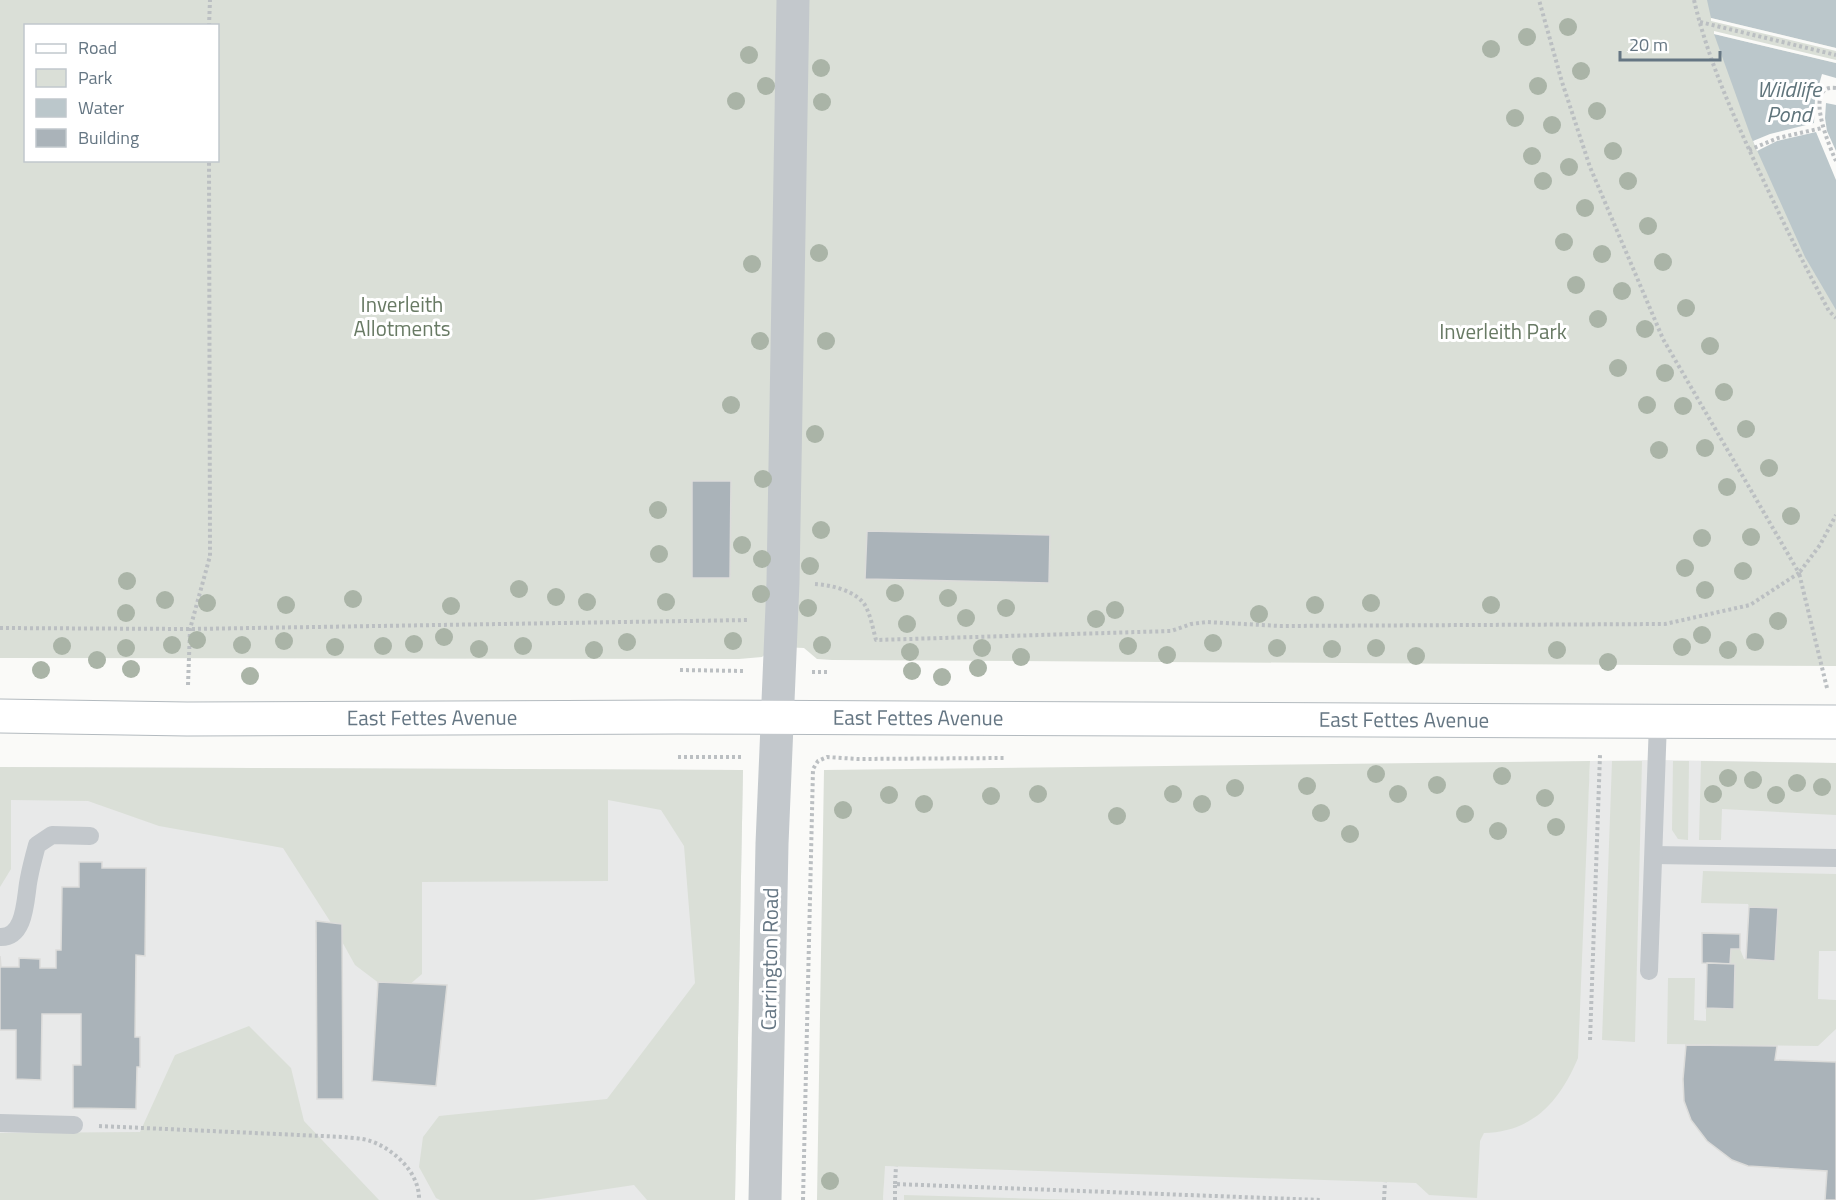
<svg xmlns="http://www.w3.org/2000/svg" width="1836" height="1200" font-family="'Titillium Web',sans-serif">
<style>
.built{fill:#e8e9e9}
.green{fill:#dadfd7;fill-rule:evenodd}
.water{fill:#bbc7cb}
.pier{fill:#fafaf8}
.building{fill:#aab3b9;stroke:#dcdcda;stroke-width:1.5}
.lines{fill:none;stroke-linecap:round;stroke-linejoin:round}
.secondary-casing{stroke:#b3babf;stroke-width:35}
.path{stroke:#bbbfc2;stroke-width:4;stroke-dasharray:3 3;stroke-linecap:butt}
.lane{stroke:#c3c8cc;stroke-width:18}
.street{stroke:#c3c8cc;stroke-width:33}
.secondary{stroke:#fff;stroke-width:33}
.tree{fill:#aab4a7}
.labels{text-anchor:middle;stroke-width:6;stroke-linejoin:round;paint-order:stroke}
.park-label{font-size:21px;fill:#687a64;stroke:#fff}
.street-label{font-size:21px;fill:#657683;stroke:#fff}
.water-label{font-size:22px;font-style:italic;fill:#60757c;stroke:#fff}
</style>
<rect width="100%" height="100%" fill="#fafaf8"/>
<g class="built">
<path d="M 1656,760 L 1836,763 L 1836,1200 L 883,1200 L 894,837 L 1585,857 L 1590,761 Z"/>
<path d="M 0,767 L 743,770 L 735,1200 L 0,1200 Z"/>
</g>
<g class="green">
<path d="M 0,0 L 1836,0 L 1836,666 L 832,660 L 817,659 L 804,648 L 780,647 L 770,650 L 762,657 L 739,659 L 0,658 ZM 26,26 L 218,26 L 218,160 L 26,160 Z"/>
<path d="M 1590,761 L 1578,1058 C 1560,1101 1533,1132 1484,1133 L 1480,1141 L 1477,1198 L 1429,1195 L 1416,1183 L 885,1166 L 883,1200 L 817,1200 L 824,770 Z"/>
<path d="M 1612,761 L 1642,761 L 1635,1042 L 1602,1040 Z"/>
<path d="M 1673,761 L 1689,761 L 1688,840 L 1678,839 L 1672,830 Z"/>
<path d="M 1701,761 L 1836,763 L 1836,815 L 1722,809 L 1721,840 L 1699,840 Z"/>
<path d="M 0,767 L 743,770 L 735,1200 L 647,1200 L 634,1185 L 534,1200 L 440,1200 L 436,1198 L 419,1167 L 423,1137 L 439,1116 L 607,1099 L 695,983 L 684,846 L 661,810 L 608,800 L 608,881 L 422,882 L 422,974 L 396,996 L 355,965 L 335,929 L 283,848 L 159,826 L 88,801 L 11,800 L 11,869 L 0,887 Z"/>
<path d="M 1703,871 L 1836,874 L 1836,951 L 1819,951 L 1818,999 L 1836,1000 L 1836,1029 L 1818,1046 L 1667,1044 L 1668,978 L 1695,978 L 1694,1020 L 1706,1021 L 1706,1008 L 1734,1009 L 1735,964 L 1730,964 L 1731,949 L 1740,949 L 1744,959 L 1775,960 L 1778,909 L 1749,907 L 1748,904 L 1701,903 Z"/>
<path d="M 249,1026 L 291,1068 L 304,1121 L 379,1200 L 0,1200 L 0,1133 L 140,1132 L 175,1055 Z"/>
<path d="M 904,1195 L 1080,1200 L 904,1200 Z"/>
</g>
<g class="water">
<path d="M 1707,0 L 1836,0 L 1836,48 L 1711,18 Z"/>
<path d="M 1714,34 L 1836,63 L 1836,310 L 1805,257 L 1751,137 Z"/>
</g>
<g class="pier">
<path d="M 1711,18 L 1836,48 L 1836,51 L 1711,21 Z"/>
<path d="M 1714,31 L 1836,60 L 1836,63 L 1714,34 Z"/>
<path d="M 1822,74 L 1836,78 L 1836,105 L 1826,103 L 1825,118 L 1827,131 L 1836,151 L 1836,180 L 1816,132 L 1777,141 L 1757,151 L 1753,141 L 1770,134 L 1814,123 L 1815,99 Z"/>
</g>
<g class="building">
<path d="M 692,481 L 731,481 L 730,578 L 692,578 Z"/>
<path d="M 867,531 L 1050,535 L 1049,583 L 865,579 Z"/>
<path d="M 79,862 L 102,862 L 102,868 L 146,868 L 145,956 L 136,955 L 135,1037 L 140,1037 L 140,1067 L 137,1067 L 136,1109 L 73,1108 L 73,1065 L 81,1065 L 81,1014 L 42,1014 L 41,1080 L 16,1079 L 16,1030 L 0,1030 L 0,956 L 1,967 L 19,967 L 19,958 L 40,959 L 40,968 L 56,968 L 56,950 L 61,950 L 62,887 L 79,887 Z"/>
<path d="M 1749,907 L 1778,908 L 1775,961 L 1746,959 Z"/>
<path d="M 316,921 L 342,924 L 343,1099 L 317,1099 Z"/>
<path d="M 1702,933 L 1740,934 L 1740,949 L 1731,949 L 1730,964 L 1702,963 Z"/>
<path d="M 1707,963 L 1735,964 L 1734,1009 L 1706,1008 Z"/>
<path d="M 378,982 L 447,985 L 436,1086 L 372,1081 Z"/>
<path d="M 1686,1045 L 1777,1046 L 1775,1060 L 1836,1062 L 1836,1200 L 1825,1200 L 1827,1171 L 1748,1166 L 1732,1160 L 1707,1141 L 1691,1120 L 1684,1101 L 1683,1079 Z"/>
</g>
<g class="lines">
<defs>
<g id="secondary">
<path id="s1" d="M 0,716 L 187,719 L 678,717 L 1836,722"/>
</g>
</defs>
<use href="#secondary" class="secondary-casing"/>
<g class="path">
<path d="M 1694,0 C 1708,60 1733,115 1759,171 C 1781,218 1804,265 1829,311 L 1836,318"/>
<path d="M 1700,22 L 1836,55"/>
<path d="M 209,26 L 210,0"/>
<path d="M 1836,88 C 1802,83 1830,148 1836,161"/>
<path d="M 1749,150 L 1778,138 L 1822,128"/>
<path d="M 815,584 C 831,585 858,591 866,607 C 871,617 873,629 876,640 L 1171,631 L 1191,624 L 1207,622 L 1280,626 L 1665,624 L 1750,605 L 1799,573 L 1663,339 L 1590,167 L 1562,82 L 1539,0"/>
<path d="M 0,628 L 190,629 L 749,620"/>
<path d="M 680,670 L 745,671"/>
<path d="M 812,672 L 829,672"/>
<path d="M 188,685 L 190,629 L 210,556 L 209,160"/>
<path d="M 1827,688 L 1799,573 L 1820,545 L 1836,515"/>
<path d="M 678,757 L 743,757"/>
<path d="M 1590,1040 L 1600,755"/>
<path d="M 99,1126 L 344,1137 C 351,1138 359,1138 367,1140 C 392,1147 420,1172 419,1200"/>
<path d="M 895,1184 L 896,1166"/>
<path d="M 803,1200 L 813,769 L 818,761 L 827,757 L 857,759 L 1005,758"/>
<path d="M 895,1200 L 895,1184 L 1321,1200"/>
<path d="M 1384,1200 L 1385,1182"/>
</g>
<g class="lane">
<path d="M 1654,855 L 1836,858"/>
<path d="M 0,937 C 27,938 25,895 29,878 C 31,867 34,856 37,845 L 52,835 L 90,836"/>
<path d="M 1649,971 L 1658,722"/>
<path d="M 0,1123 L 74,1125"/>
</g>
<path class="street" d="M 765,1200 L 772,844 L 783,582 L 793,0"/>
<use href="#secondary" class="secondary"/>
</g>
<g class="tree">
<circle cx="1568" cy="27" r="9"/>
<circle cx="1527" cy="37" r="9"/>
<circle cx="1491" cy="49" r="9"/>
<circle cx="749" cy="55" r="9"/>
<circle cx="821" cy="68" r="9"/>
<circle cx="1581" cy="71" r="9"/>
<circle cx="766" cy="86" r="9"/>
<circle cx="1538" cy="86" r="9"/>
<circle cx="736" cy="101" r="9"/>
<circle cx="822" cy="102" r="9"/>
<circle cx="1597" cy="111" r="9"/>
<circle cx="1515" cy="118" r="9"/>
<circle cx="1552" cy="125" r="9"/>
<circle cx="1613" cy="151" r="9"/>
<circle cx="1532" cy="156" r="9"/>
<circle cx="1569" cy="167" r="9"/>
<circle cx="1543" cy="181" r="9"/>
<circle cx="1628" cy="181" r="9"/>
<circle cx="1585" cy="208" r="9"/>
<circle cx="1648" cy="226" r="9"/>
<circle cx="1564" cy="242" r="9"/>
<circle cx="819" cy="253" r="9"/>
<circle cx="1602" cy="254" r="9"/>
<circle cx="1663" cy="262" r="9"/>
<circle cx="752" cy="264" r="9"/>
<circle cx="1576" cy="285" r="9"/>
<circle cx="1622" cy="291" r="9"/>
<circle cx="1686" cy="308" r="9"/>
<circle cx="1598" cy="319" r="9"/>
<circle cx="1645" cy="329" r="9"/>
<circle cx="760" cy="341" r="9"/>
<circle cx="826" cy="341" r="9"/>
<circle cx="1710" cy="346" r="9"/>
<circle cx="1618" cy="368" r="9"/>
<circle cx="1665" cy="373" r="9"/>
<circle cx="1724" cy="392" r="9"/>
<circle cx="731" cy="405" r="9"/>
<circle cx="1647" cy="405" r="9"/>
<circle cx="1683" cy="406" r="9"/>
<circle cx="1746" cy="429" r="9"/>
<circle cx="815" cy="434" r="9"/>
<circle cx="1705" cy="448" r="9"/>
<circle cx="1659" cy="450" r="9"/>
<circle cx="1769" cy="468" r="9"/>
<circle cx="763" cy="479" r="9"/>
<circle cx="1727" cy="487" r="9"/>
<circle cx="658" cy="510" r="9"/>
<circle cx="1791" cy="516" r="9"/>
<circle cx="821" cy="530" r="9"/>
<circle cx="1751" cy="537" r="9"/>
<circle cx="1702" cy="538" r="9"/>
<circle cx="742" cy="545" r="9"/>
<circle cx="659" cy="554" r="9"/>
<circle cx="762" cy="559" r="9"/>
<circle cx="810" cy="566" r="9"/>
<circle cx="1685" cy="568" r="9"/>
<circle cx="1743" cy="571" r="9"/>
<circle cx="127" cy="581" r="9"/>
<circle cx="519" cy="589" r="9"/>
<circle cx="1705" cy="590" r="9"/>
<circle cx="895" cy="593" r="9"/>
<circle cx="761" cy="594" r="9"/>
<circle cx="556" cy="597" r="9"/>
<circle cx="948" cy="598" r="9"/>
<circle cx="353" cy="599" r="9"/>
<circle cx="165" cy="600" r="9"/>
<circle cx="587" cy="602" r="9"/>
<circle cx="666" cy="602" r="9"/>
<circle cx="207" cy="603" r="9"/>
<circle cx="1371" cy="603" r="9"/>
<circle cx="286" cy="605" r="9"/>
<circle cx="1315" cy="605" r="9"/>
<circle cx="1491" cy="605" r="9"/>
<circle cx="451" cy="606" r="9"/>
<circle cx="808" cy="608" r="9"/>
<circle cx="1006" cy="608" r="9"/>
<circle cx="1115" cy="610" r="9"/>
<circle cx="126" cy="613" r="9"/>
<circle cx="1259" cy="614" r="9"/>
<circle cx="966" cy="618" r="9"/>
<circle cx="1096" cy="619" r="9"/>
<circle cx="1778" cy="621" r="9"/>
<circle cx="907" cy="624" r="9"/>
<circle cx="1702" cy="635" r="9"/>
<circle cx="444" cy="637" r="9"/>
<circle cx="197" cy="640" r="9"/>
<circle cx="284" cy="641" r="9"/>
<circle cx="733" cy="641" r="9"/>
<circle cx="627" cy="642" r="9"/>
<circle cx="1755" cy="642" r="9"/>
<circle cx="1213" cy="643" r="9"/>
<circle cx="414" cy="644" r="9"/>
<circle cx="172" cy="645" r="9"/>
<circle cx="242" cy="645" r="9"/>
<circle cx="822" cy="645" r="9"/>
<circle cx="62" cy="646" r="9"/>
<circle cx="383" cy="646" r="9"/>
<circle cx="523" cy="646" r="9"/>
<circle cx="1128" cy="646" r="9"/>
<circle cx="335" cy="647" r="9"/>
<circle cx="1682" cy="647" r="9"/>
<circle cx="126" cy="648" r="9"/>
<circle cx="982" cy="648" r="9"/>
<circle cx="1277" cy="648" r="9"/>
<circle cx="1376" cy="648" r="9"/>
<circle cx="479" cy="649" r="9"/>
<circle cx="1332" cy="649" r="9"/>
<circle cx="594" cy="650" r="9"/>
<circle cx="1557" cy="650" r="9"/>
<circle cx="1728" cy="650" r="9"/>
<circle cx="910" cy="652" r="9"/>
<circle cx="1167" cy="655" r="9"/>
<circle cx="1416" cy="656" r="9"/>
<circle cx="1021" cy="657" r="9"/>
<circle cx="97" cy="660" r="9"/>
<circle cx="1608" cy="662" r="9"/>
<circle cx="978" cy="668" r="9"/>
<circle cx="131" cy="669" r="9"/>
<circle cx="41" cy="670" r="9"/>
<circle cx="912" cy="671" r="9"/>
<circle cx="250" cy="676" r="9"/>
<circle cx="942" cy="677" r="9"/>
<circle cx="1376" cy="774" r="9"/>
<circle cx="1502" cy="776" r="9"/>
<circle cx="1728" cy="778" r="9"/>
<circle cx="1753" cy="780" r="9"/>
<circle cx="1797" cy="783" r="9"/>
<circle cx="1437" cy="785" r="9"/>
<circle cx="1307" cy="786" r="9"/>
<circle cx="1822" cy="787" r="9"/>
<circle cx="1235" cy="788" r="9"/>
<circle cx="1038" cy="794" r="9"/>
<circle cx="1173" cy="794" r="9"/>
<circle cx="1398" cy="794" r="9"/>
<circle cx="1713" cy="794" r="9"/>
<circle cx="889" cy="795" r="9"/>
<circle cx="1776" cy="795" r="9"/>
<circle cx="991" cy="796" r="9"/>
<circle cx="1545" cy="798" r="9"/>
<circle cx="924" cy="804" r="9"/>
<circle cx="1202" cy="804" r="9"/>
<circle cx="843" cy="810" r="9"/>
<circle cx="1321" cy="813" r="9"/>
<circle cx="1465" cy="814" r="9"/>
<circle cx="1117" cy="816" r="9"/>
<circle cx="1556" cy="827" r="9"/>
<circle cx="1498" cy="831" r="9"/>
<circle cx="1350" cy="834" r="9"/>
<circle cx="830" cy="1181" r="9"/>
</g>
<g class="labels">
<g class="park-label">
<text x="402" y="312">Inverleith<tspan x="402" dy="24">Allotments</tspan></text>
<text x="1503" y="339">Inverleith Park</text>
</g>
<g class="street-label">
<text dy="7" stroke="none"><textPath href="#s1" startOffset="432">East Fettes Avenue</textPath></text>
<text dy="7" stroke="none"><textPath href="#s1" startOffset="918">East Fettes Avenue</textPath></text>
<text dy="7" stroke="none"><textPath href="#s1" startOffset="1404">East Fettes Avenue</textPath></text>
<text transform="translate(770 959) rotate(-89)" y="7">Carrington Road</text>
</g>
<g class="water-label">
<text x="1789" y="97">Wildlife<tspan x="1789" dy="25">Pond</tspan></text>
</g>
</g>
<rect x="24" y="24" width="195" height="138" fill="#ffffff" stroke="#c1c8cd" stroke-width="1.5"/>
<rect x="36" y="44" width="30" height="9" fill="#ffffff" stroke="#c1c8cd" stroke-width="1.5"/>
<text x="78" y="54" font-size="18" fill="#657683">Road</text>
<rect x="36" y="69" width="30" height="18" fill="#dadfd7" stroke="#c1c8cd" stroke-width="1.5"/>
<text x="78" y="84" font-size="18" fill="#657683">Park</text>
<rect x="36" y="99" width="30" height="18" fill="#bbc7cb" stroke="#c1c8cd" stroke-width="1.5"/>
<text x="78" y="114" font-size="18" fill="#657683">Water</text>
<rect x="36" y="129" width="30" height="18" fill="#aab3b9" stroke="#c1c8cd" stroke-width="1.5"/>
<text x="78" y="144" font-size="18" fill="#657683">Building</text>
<path d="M1620 51v9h100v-9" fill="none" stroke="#657683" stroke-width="3"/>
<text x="1629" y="51" font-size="18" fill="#657683" stroke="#ffffff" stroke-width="4.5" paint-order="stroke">20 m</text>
</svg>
